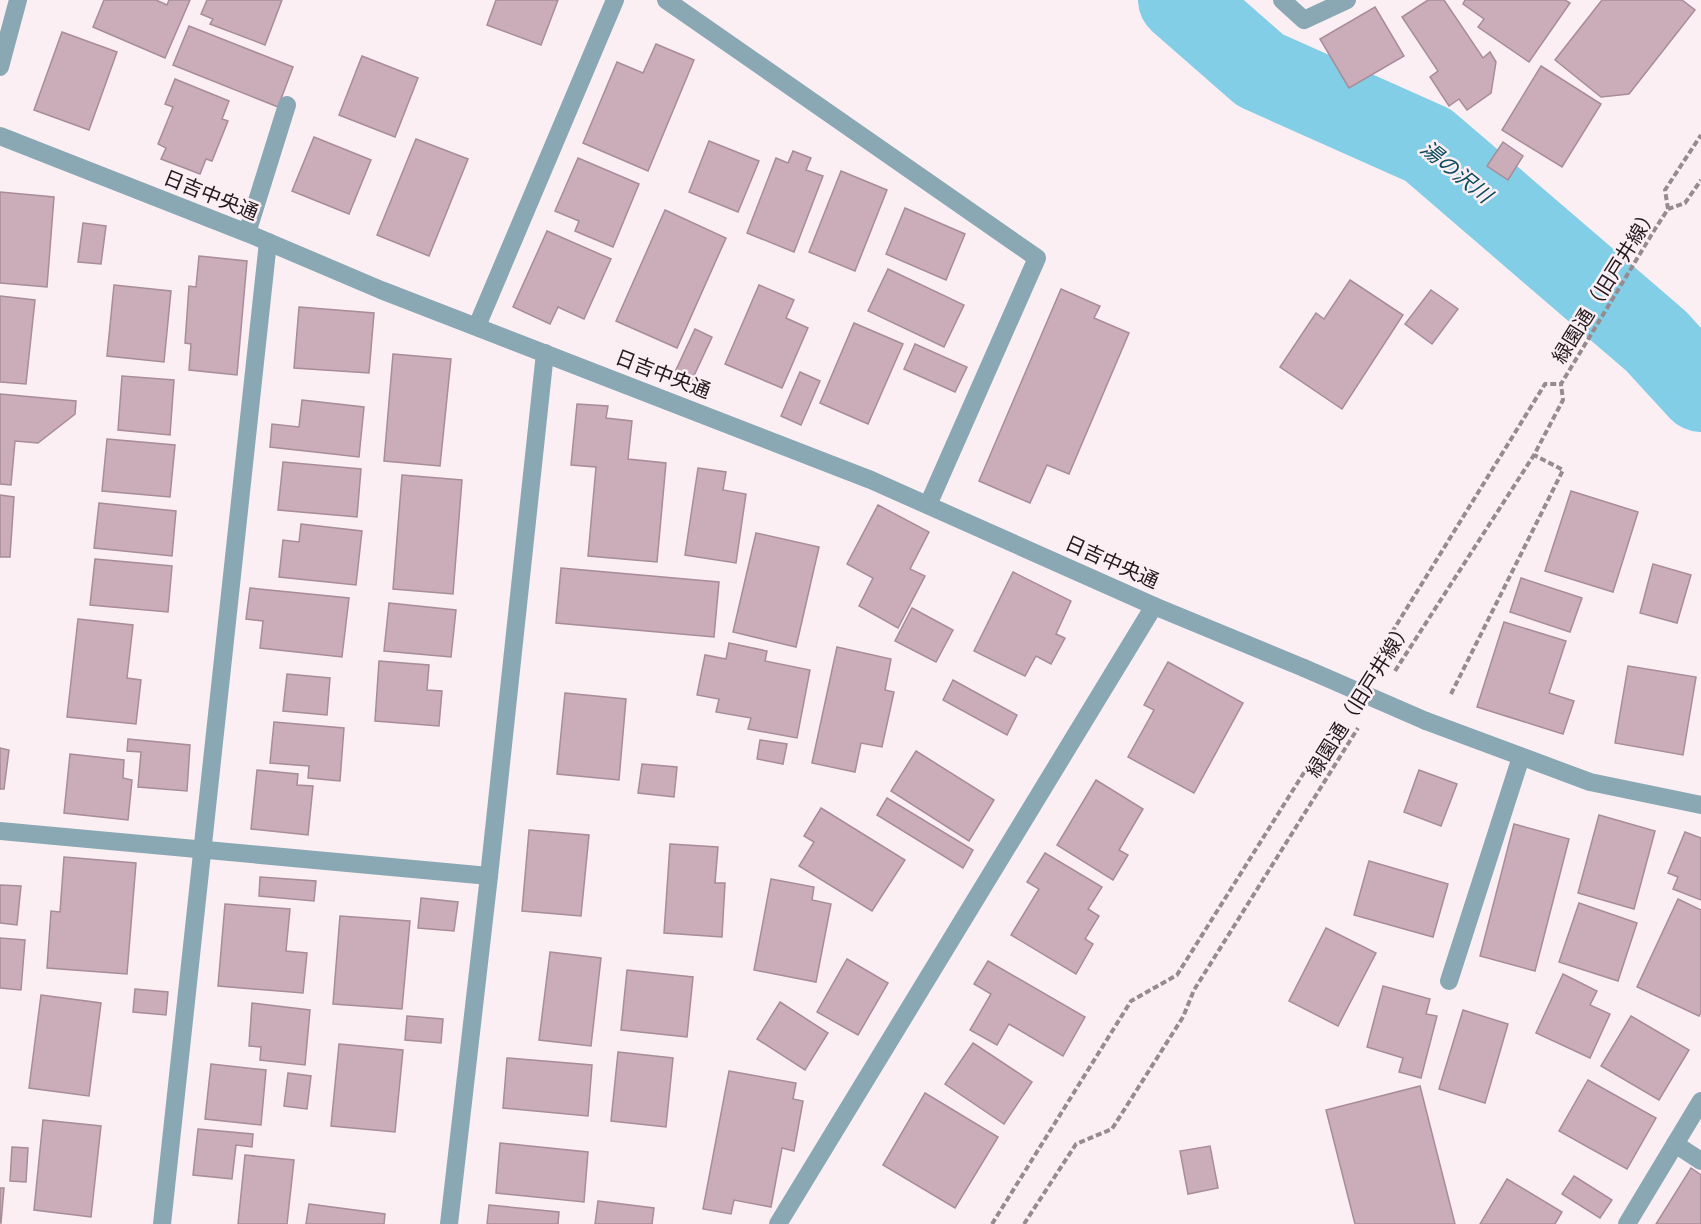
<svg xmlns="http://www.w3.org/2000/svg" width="1701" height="1224" font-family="Karla,'Noto Sans JP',sans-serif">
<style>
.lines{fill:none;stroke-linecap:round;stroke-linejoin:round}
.river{stroke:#83cee7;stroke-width:84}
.building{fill:#cbadba;stroke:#a88c98;stroke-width:1.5}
.path{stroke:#978b90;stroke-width:4;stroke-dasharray:6 3;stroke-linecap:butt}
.minor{stroke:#8aa8b3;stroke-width:18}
.minor-bridge{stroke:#8aa8b3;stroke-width:18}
.labels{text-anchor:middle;stroke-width:5;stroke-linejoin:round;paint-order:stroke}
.street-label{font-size:20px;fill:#23181d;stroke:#fbeff4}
.water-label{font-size:21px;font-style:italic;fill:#0a4c5e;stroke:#fbeff4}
</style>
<rect width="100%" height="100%" fill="#fbeff4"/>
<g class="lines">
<path class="river" d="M 1180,0 L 1260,70 L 1428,145 L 1656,341 L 1701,390"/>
</g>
<g class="building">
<path d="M 104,0 L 156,0 L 167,5 L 169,0 L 190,0 L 165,58 L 93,27 Z"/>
<path d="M 207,0 L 282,0 L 265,45 L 210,24 L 213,19 L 201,14 Z"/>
<path d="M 496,0 L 558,0 L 541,45 L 487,25 Z"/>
<path d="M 1428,0 L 1444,0 L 1483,58 L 1490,52 L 1496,62 L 1491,93 L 1467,110 L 1459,99 L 1449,106 L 1430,77 L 1438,71 L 1402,17 Z"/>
<path d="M 1465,0 L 1565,0 L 1570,3 L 1529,62 L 1478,27 L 1484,19 L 1463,4 Z"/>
<path d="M 1602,0 L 1682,0 L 1695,10 L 1629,94 L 1601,97 L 1555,60 Z"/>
<path d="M 1375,7 L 1404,56 L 1349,88 L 1320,39 Z"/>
<path d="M 189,26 L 293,67 L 278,107 L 173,65 Z"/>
<path d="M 62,32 L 117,52 L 89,130 L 34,110 Z"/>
<path d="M 656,44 L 694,60 L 648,171 L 583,143 L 617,62 L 643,73 Z"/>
<path d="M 362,56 L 418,78 L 395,137 L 339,115 Z"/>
<path d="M 1541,66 L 1601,104 L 1562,167 L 1502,130 Z"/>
<path d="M 175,79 L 229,101 L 222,119 L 228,121 L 212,161 L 206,159 L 200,174 L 161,159 L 166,148 L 158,144 L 173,107 L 165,104 Z"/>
<path d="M 314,137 L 371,160 L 349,214 L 292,191 Z"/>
<path d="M 416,139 L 468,159 L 429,256 L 377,235 Z"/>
<path d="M 709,141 L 759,161 L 738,212 L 689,192 Z"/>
<path d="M 1503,142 L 1523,156 L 1508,180 L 1487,166 Z"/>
<path d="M 793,151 L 811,158 L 806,170 L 823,176 L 794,252 L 747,233 L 776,158 L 788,163 Z"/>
<path d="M 578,158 L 639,184 L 613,247 L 575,231 L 579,221 L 555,211 Z"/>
<path d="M 841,171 L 887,190 L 855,271 L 809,252 Z"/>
<path d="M 0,192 L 54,197 L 47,287 L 0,283 Z"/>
<path d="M 905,208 L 965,234 L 946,280 L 886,254 Z"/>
<path d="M 665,210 L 726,238 L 677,348 L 616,321 Z"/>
<path d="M 83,223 L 106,226 L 101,264 L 78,262 Z"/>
<path d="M 547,231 L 611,259 L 584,319 L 558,307 L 550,324 L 513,307 Z"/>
<path d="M 199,256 L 247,261 L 237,375 L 189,370 L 191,344 L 185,343 L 189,286 L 196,287 Z"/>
<path d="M 888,269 L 964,305 L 944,347 L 868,311 Z"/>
<path d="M 1350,280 L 1403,315 L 1342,409 L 1280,367 L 1316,313 L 1324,319 Z"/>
<path d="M 114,285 L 171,291 L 164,362 L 107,356 Z"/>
<path d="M 759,285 L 794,300 L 786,318 L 808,328 L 782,388 L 725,364 Z"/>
<path d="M 1061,289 L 1100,306 L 1094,318 L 1129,333 L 1069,474 L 1047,465 L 1030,503 L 979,481 Z"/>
<path d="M 1431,290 L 1458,309 L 1432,344 L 1405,324 Z"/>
<path d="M 0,296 L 35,300 L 26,384 L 0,382 Z"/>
<path d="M 299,307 L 374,313 L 369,373 L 294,368 Z"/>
<path d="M 854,323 L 903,344 L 868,424 L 820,403 Z"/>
<path d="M 695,329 L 712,337 L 692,380 L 675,372 Z"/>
<path d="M 915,344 L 967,367 L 955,392 L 904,369 Z"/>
<path d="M 393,354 L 451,359 L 440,466 L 384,461 Z"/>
<path d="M 800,372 L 820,381 L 801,425 L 781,416 Z"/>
<path d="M 122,376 L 174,380 L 170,435 L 118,430 Z"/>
<path d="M 0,394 L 76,401 L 75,414 L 38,443 L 15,441 L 11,485 L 0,484 Z"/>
<path d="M 302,400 L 364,407 L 359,457 L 270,447 L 272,424 L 299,427 Z"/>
<path d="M 577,404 L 608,406 L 606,418 L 632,421 L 628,459 L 666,463 L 657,562 L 588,556 L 596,467 L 571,465 Z"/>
<path d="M 107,439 L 175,445 L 170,497 L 102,491 Z"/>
<path d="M 283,462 L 361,469 L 357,517 L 278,510 Z"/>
<path d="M 698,468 L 726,472 L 723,490 L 746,494 L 736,563 L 685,555 Z"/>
<path d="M 402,475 L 462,480 L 453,594 L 393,589 Z"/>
<path d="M 1571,491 L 1638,512 L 1613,592 L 1545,571 Z"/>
<path d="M 0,495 L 14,497 L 10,557 L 0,557 Z"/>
<path d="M 99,503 L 176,511 L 172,556 L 94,548 Z"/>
<path d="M 878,505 L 929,532 L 910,569 L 925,576 L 898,628 L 859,606 L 873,578 L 847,564 Z"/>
<path d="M 301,524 L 362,531 L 356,585 L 279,577 L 283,540 L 299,542 Z"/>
<path d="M 756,533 L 819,547 L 796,647 L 733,632 Z"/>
<path d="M 95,559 L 172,566 L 168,612 L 90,605 Z"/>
<path d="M 1653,564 L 1691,575 L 1677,623 L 1640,613 Z"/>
<path d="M 561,568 L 719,582 L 714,637 L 556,623 Z"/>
<path d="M 1013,572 L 1071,601 L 1056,634 L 1065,638 L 1051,664 L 1036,656 L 1025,676 L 974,651 Z"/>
<path d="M 1521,578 L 1582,598 L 1570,632 L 1510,612 Z"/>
<path d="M 250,588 L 349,598 L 342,657 L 260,648 L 263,621 L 246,619 Z"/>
<path d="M 389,603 L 456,610 L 451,657 L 384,651 Z"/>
<path d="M 912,608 L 953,630 L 936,662 L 895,641 Z"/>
<path d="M 78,619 L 133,625 L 127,678 L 141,680 L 136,724 L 67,717 Z"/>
<path d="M 1504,622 L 1566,641 L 1549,693 L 1574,701 L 1563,734 L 1477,707 Z"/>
<path d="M 729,643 L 767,651 L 765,661 L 810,670 L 797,738 L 748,729 L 751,718 L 716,712 L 719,699 L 697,695 L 705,655 L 726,659 Z"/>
<path d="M 837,647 L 891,659 L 885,690 L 894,692 L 882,747 L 861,743 L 855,772 L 812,763 Z"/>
<path d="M 379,661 L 429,665 L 427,690 L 442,691 L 439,726 L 375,721 Z"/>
<path d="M 1168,662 L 1243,703 L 1194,793 L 1128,757 L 1154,710 L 1144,705 Z"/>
<path d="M 1628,666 L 1696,677 L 1683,755 L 1615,743 Z"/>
<path d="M 287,674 L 330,678 L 327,715 L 283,711 Z"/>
<path d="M 953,680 L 1017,715 L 1007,735 L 943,700 Z"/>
<path d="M 565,693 L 626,699 L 619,780 L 557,774 Z"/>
<path d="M 274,722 L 344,728 L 340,781 L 308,778 L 309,766 L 270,763 Z"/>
<path d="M 128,739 L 190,745 L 187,791 L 138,787 L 141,752 L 127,751 Z"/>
<path d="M 760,740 L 787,744 L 783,764 L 757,759 Z"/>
<path d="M 0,748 L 9,750 L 4,789 L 0,789 Z"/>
<path d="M 916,751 L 994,800 L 969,841 L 891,791 Z"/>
<path d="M 70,754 L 124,760 L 123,778 L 132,780 L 128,820 L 64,813 Z"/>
<path d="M 642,764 L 677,767 L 674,797 L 638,793 Z"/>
<path d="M 257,770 L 298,774 L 297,785 L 313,786 L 308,835 L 251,829 Z"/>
<path d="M 1419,770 L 1457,784 L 1441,826 L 1404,812 Z"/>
<path d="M 1096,780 L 1143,809 L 1119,850 L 1128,855 L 1113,880 L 1057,845 Z"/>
<path d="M 887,798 L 973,850 L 963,868 L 877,815 Z"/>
<path d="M 821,808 L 905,860 L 872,911 L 799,866 L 814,842 L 804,836 Z"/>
<path d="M 1599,815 L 1655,831 L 1634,909 L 1578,893 Z"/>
<path d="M 1514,824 L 1569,839 L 1535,971 L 1480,956 Z"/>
<path d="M 529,830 L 589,835 L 581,916 L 522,911 Z"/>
<path d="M 1685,832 L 1701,838 L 1701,900 L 1673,889 L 1678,877 L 1668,873 Z"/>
<path d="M 670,844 L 718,847 L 715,883 L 725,883 L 722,937 L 664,933 Z"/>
<path d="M 1045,853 L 1102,887 L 1088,909 L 1099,916 L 1085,939 L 1093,944 L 1076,974 L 1011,935 L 1039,889 L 1027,882 Z"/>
<path d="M 64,857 L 136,863 L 127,974 L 47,968 L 51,911 L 60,912 Z"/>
<path d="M 1369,861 L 1448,884 L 1433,937 L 1354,915 Z"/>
<path d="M 260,877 L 316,881 L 314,901 L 259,896 Z"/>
<path d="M 771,879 L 814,887 L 812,900 L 831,904 L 816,982 L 754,970 Z"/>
<path d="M 0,885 L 21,886 L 17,925 L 0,923 Z"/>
<path d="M 421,898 L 458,902 L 454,931 L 418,928 Z"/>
<path d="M 1678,899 L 1701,910 L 1701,1013 L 1699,1016 L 1637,987 Z"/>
<path d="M 1579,903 L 1637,923 L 1618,981 L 1559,962 Z"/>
<path d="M 225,904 L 290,909 L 286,951 L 307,953 L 303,993 L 218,986 Z"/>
<path d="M 340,916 L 410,921 L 402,1009 L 333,1004 Z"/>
<path d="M 1326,928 L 1376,953 L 1338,1026 L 1289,1001 Z"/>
<path d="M 0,938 L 25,940 L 21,990 L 0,988 Z"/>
<path d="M 550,952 L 601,958 L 591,1046 L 539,1040 Z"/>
<path d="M 847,959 L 888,983 L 858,1035 L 817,1012 Z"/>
<path d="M 988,961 L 1085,1017 L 1063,1056 L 1009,1024 L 997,1045 L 970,1030 L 991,994 L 974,984 Z"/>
<path d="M 627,970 L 693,977 L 687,1037 L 621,1030 Z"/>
<path d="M 1563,974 L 1597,991 L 1590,1005 L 1610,1014 L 1590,1058 L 1536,1033 Z"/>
<path d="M 1383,986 L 1430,999 L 1426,1014 L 1437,1016 L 1421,1078 L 1399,1072 L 1403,1058 L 1367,1047 Z"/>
<path d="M 135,989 L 168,992 L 166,1015 L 133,1012 Z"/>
<path d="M 41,995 L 101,1003 L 89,1096 L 29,1088 Z"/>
<path d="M 780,1002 L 828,1033 L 805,1070 L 757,1039 Z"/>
<path d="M 252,1003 L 310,1010 L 305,1065 L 260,1060 L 261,1047 L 249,1046 Z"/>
<path d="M 1463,1010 L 1508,1024 L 1485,1103 L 1439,1089 Z"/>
<path d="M 407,1016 L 443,1019 L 441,1043 L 405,1040 Z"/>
<path d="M 1631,1016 L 1689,1050 L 1659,1100 L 1601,1066 Z"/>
<path d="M 973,1043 L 1032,1082 L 1004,1124 L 945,1084 Z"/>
<path d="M 339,1044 L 403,1050 L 395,1132 L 331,1126 Z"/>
<path d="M 618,1052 L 673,1058 L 666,1127 L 611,1121 Z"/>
<path d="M 507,1058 L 592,1065 L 588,1116 L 503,1108 Z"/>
<path d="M 211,1064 L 266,1070 L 261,1125 L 205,1119 Z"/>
<path d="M 729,1071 L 796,1083 L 793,1099 L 803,1101 L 794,1151 L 782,1148 L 771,1207 L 734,1200 L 731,1214 L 703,1209 Z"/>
<path d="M 288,1073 L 311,1076 L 307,1109 L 284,1106 Z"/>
<path d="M 1588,1080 L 1656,1118 L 1627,1169 L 1559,1131 Z"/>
<path d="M 1420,1086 L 1455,1224 L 1355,1224 L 1326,1110 Z"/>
<path d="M 925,1093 L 998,1137 L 955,1208 L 883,1165 Z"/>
<path d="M 43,1120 L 101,1126 L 91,1217 L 34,1210 Z"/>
<path d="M 198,1129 L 253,1134 L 252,1147 L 236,1145 L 232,1179 L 193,1175 Z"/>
<path d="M 500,1143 L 588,1152 L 584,1202 L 496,1193 Z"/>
<path d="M 1210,1146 L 1218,1188 L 1188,1194 L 1180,1151 Z"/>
<path d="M 12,1147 L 28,1148 L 26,1182 L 10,1181 Z"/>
<path d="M 245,1155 L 294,1160 L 287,1224 L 238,1224 Z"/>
<path d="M 1691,1168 L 1701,1175 L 1701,1224 L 1656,1224 Z"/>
<path d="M 1574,1176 L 1612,1200 L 1600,1218 L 1562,1194 Z"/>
<path d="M 1507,1179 L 1562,1212 L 1555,1224 L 1480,1224 Z"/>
<path d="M 0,1188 L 4,1188 L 1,1223 L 0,1223 Z"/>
<path d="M 598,1201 L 654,1208 L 652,1224 L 595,1224 Z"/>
<path d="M 309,1204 L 385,1214 L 384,1224 L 306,1224 Z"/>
<path d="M 489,1205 L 559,1212 L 558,1224 L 487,1224 Z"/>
</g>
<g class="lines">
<g class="path">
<path d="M 1668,209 L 1665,190 L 1701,135"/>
<path d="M 1373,663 L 1545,384 L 1561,384"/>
<path d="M 1395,671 L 1534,455 L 1563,400 L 1561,384 L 1655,229 L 1668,209 L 1685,203 L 1701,180"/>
<path d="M 1451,694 L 1563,470 L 1534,455"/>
<path d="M 992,1224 L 1131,1001 L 1177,975 L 1337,720"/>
<path d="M 1024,1224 L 1076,1144 L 1112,1129 L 1183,1017 L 1194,990 L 1358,728"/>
</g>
<g class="minor">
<path d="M 666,0 L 1037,258 L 928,505"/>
<path d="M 1282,0 L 1304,20 L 1347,0"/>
<path d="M 0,67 L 18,0"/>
<path d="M 0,136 L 247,233 L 381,290 L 871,480 L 1154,606 L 1304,668"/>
<path d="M 247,233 L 287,105"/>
<path d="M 477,326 L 615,0"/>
<path d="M 1426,721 L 1590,782 L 1701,805"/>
<path d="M 0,831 L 489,876"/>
<path d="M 1449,981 L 1521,757"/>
<path d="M 1675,1144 L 1701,1161"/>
<path d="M 162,1224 L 268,242"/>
<path d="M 449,1224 L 489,876 L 545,353"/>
<path d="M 778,1224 L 1154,606"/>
<path d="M 1627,1224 L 1701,1101"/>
</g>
<path class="minor-bridge" d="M 1304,668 L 1426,721"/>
</g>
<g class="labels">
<g class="street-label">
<text transform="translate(211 195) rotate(22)" y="7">日吉中央通</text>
<text transform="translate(1605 285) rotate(-58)" y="7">緑園通（旧戸井線）</text>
<text transform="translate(663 374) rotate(21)" y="7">日吉中央通</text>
<text transform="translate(1112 562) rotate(24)" y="7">日吉中央通</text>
<text transform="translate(1359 699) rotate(-58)" y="7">緑園通（旧戸井線）</text>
</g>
<g class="water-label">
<text transform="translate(1456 172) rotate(39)" y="7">湯の沢川</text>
</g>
</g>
</svg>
